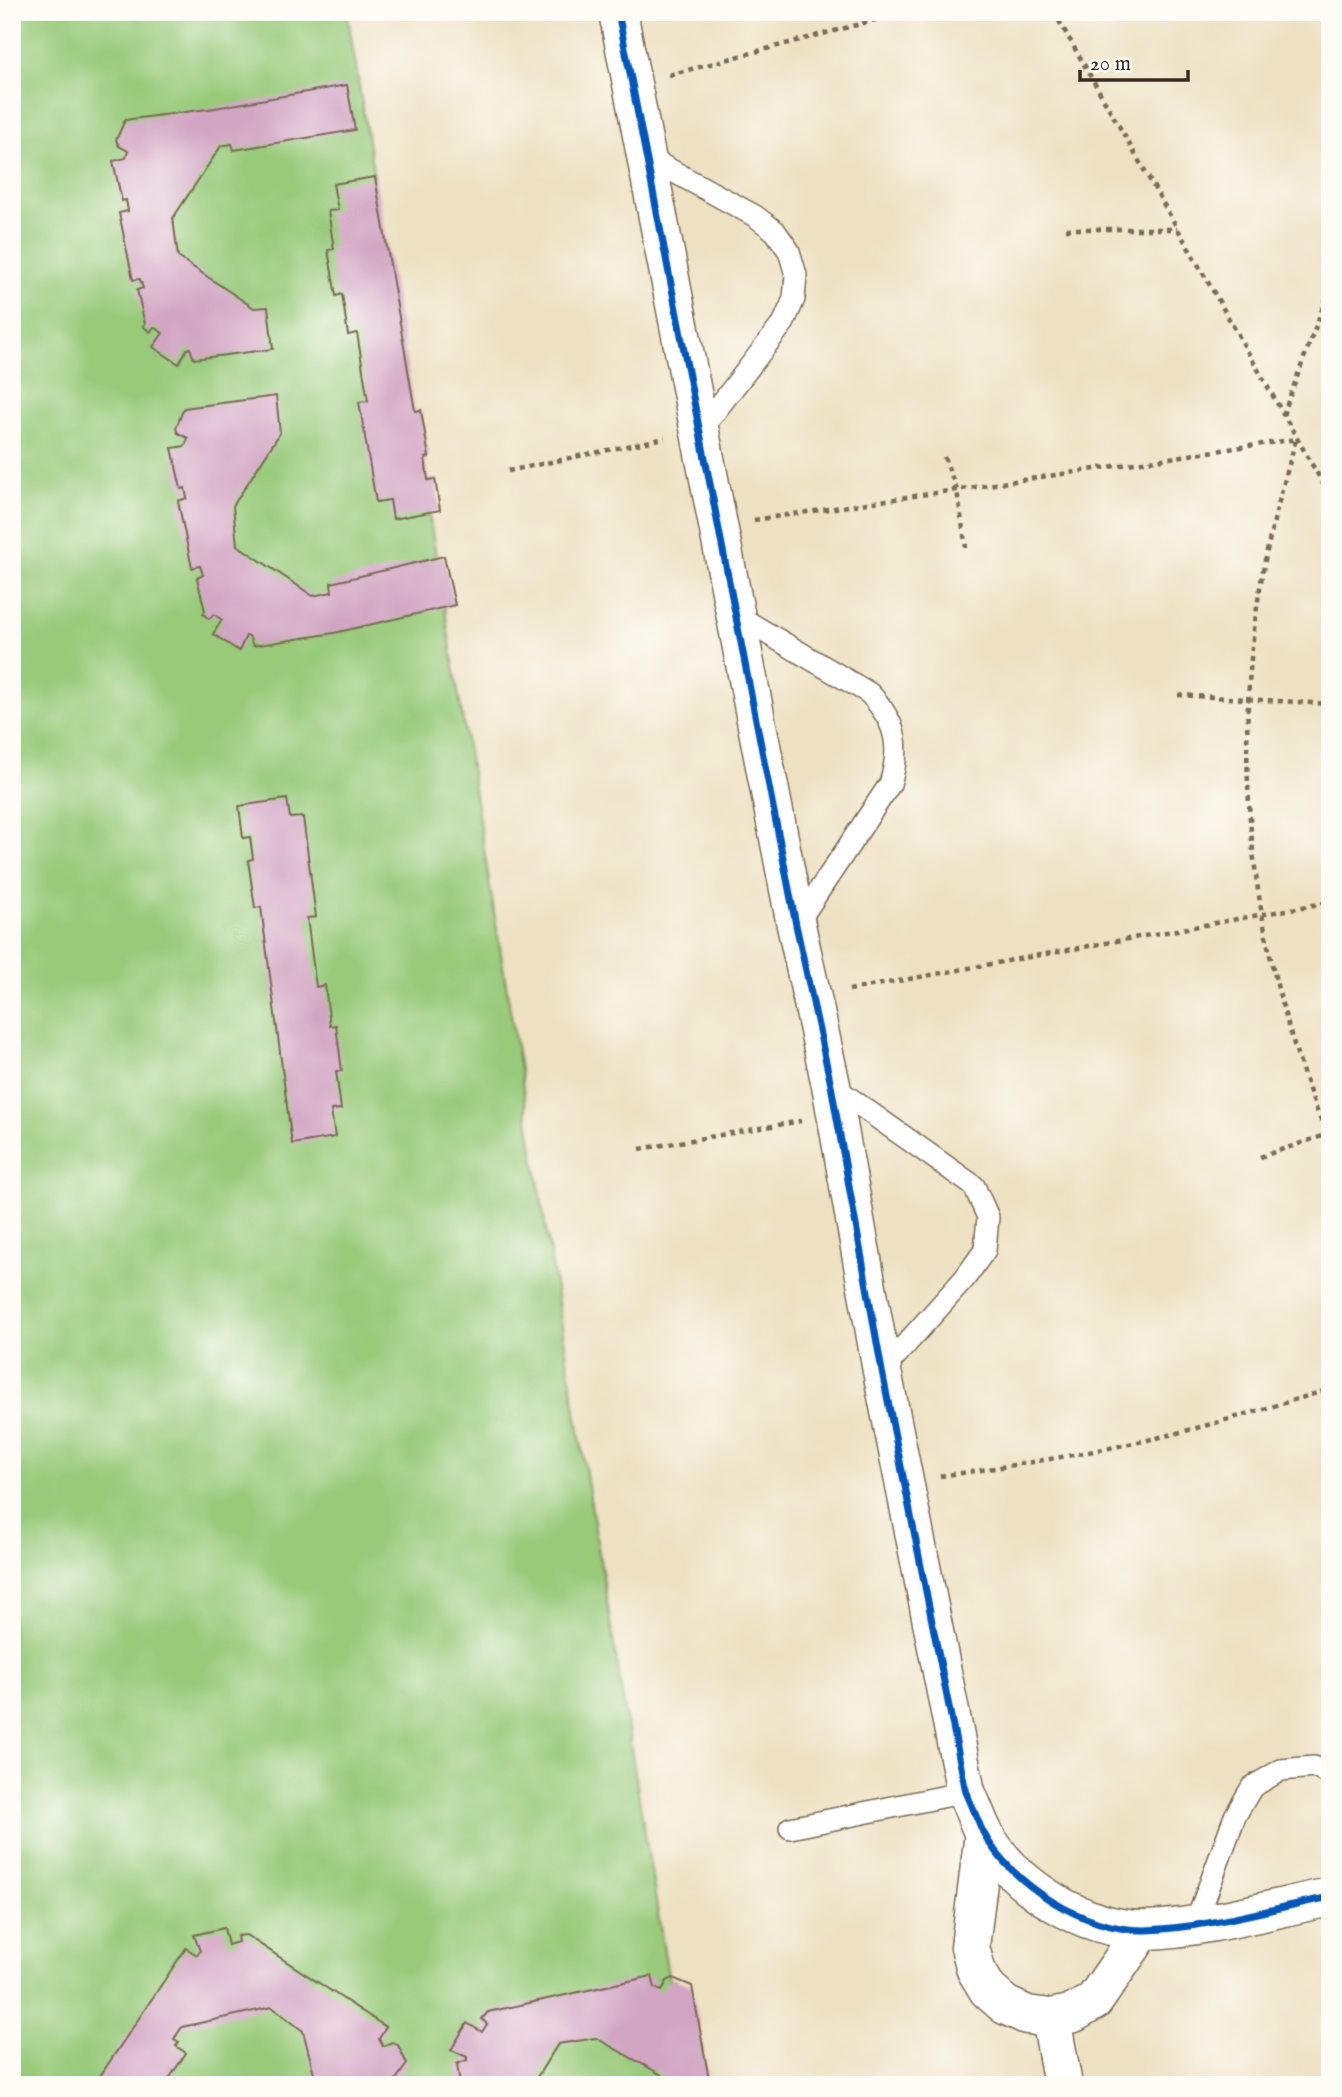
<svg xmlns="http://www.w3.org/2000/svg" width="1342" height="2097" font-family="'IM FELL English',serif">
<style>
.green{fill:#98ca7a;stroke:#6a7a4c;stroke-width:2}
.building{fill:#d2a5c3}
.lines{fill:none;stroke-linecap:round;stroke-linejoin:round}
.lane-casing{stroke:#7a6a57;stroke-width:24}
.street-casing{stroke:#7a6a57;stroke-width:41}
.path{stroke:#7a6a57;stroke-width:4.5;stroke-dasharray:5 5;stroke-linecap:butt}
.lane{stroke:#fff;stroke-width:21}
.street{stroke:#fff;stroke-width:38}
.cycleway-casing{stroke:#fdfcf7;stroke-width:11}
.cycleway{stroke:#0057b8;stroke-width:7}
</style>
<rect width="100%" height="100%" fill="#fdfcf7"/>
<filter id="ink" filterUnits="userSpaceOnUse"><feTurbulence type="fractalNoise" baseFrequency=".0143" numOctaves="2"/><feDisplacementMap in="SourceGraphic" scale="14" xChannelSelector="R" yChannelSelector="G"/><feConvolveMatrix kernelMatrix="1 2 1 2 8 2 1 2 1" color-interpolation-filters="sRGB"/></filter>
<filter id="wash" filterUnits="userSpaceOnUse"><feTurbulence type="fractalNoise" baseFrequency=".00686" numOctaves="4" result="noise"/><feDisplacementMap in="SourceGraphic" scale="28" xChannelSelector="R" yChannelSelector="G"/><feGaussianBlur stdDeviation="1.57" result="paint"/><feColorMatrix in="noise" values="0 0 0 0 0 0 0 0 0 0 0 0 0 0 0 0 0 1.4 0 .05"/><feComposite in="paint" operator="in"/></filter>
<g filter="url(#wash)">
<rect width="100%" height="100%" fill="#eee1c2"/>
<path class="green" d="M 12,12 L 347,12 L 686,2085 L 12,2085 Z"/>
<g id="blocks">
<g class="building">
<path d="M 347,85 L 355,130 L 234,150 L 232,144 L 221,146 L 173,218 L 178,257 L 254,308 L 268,307 L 273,349 L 194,359 L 190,348 L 187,349 L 179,364 L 153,347 L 163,333 L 154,327 L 150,332 L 143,326 L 145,324 L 137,290 L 143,288 L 140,279 L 133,280 L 119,213 L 128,211 L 126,200 L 122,201 L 113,161 L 126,158 L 128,151 L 119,146 L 116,140 L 125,120 L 215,108 Z"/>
<path d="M 375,177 L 415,411 L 421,410 L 429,457 L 425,458 L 428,480 L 435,479 L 440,510 L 393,519 L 390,500 L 376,502 L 359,402 L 368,401 L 357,333 L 348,335 L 342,294 L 336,296 L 328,250 L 334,249 L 328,211 L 338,210 L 333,184 Z"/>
<path d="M 276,396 L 280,433 L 233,506 L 237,545 L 313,596 L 332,592 L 331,583 L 444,556 L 455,605 L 334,633 L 253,646 L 249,636 L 246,636 L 239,651 L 213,634 L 222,620 L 214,614 L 209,619 L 203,614 L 205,611 L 197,578 L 203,575 L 200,566 L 192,568 L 178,501 L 187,498 L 185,488 L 181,489 L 172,448 L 185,446 L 188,438 L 178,433 L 176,428 L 184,408 Z"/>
<path d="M 287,799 L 290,818 L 303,817 L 316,917 L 307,918 L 316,987 L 325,985 L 330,1026 L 336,1025 L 342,1071 L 336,1071 L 341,1109 L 331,1110 L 335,1137 L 292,1144 L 261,907 L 255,908 L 248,860 L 253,859 L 250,837 L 243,838 L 239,806 Z"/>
<path d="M 224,1928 L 228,1945 L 238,1942 L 237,1936 L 246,1935 L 386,2027 L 379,2039 L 383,2046 L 392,2042 L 398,2045 L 407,2064 L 392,2085 L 317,2085 L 303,2031 L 272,2007 L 182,2027 L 174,2039 L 179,2042 L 176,2046 L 186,2053 L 165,2085 L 94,2085 L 186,1948 L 197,1955 L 200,1951 L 194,1935 Z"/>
<path d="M 652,1976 L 655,1988 L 662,1991 L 667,1981 L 673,1978 L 692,1986 L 710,2085 L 673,2085 L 672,2081 L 596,2038 L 558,2044 L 532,2085 L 460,2085 L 457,2064 L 467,2060 L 467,2057 L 451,2050 L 467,2023 L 482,2032 L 487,2024 L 482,2019 L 488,2012 Z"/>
</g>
</g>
</g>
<g filter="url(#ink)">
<use href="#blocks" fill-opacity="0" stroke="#7a6a57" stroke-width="2"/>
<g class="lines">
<defs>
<g id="lane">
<path d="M 645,156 L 755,216 L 775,231 L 789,251 L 796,275 L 794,299 L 784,322 L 700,431"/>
<path d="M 736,615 L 869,693 C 896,722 902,745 890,784 L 796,925"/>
<path d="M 831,1085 L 974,1186 L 988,1217 L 985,1250 L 965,1278 L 882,1371"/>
<path d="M 790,1828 L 966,1792"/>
<path d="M 1195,1925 L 1235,1816 L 1252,1787 L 1281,1770 L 1314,1767 L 1330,1774"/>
</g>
<g id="street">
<path d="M 618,12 L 796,925 L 831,1085 L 882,1371 L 966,1792 C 972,1805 977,1819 983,1832 C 1011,1885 1085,1931 1145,1930 C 1207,1928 1270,1909 1330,1897"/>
<path d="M 984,1833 L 970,1947 L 976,1970 L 988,1990 L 1005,2005 L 1027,2015 L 1051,2018 L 1074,2013 L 1094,2001 L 1143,1930"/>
<path d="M 1051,2018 L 1063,2085"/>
</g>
</defs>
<use href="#lane" class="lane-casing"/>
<use href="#street" class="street-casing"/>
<g class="path">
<path d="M 1054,12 L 1330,496"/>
<path d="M 669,75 L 905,12"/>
<path d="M 1066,229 L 1177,229"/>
<path d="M 1283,415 L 1330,288"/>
<path d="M 944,457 L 957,490 L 966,548"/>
<path d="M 508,471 L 665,438"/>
<path d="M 754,520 L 1296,439 C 1282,490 1267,541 1259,594 C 1236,738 1247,886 1288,1025 C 1300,1064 1312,1103 1330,1140"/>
<path d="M 1178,695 L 1330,704"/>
<path d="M 849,990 L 1330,902"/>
<path d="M 640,1149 L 801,1121"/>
<path d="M 1260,1157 L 1328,1134"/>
<path d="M 940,1476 C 1004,1467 1067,1457 1129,1444 C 1197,1430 1264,1409 1330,1389"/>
</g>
<use href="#lane" class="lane"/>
<use href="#street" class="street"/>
<defs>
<path id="cycleway" d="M 618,12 L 796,925 L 831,1085 L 882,1371 L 966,1792 C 972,1805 977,1819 983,1832 C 1011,1885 1085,1931 1145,1930 C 1207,1928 1270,1909 1330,1897"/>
</defs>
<use href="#cycleway" class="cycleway-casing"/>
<use href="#cycleway" class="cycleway"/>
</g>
</g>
<rect width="1342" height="2097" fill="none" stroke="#fdfcf7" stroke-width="42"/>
<path d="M1080 70v10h108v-10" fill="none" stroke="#3b2a1e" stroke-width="3.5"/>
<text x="1090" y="70" font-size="21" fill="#3b2a1e" stroke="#fdfcf7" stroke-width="5" paint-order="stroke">20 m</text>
</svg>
